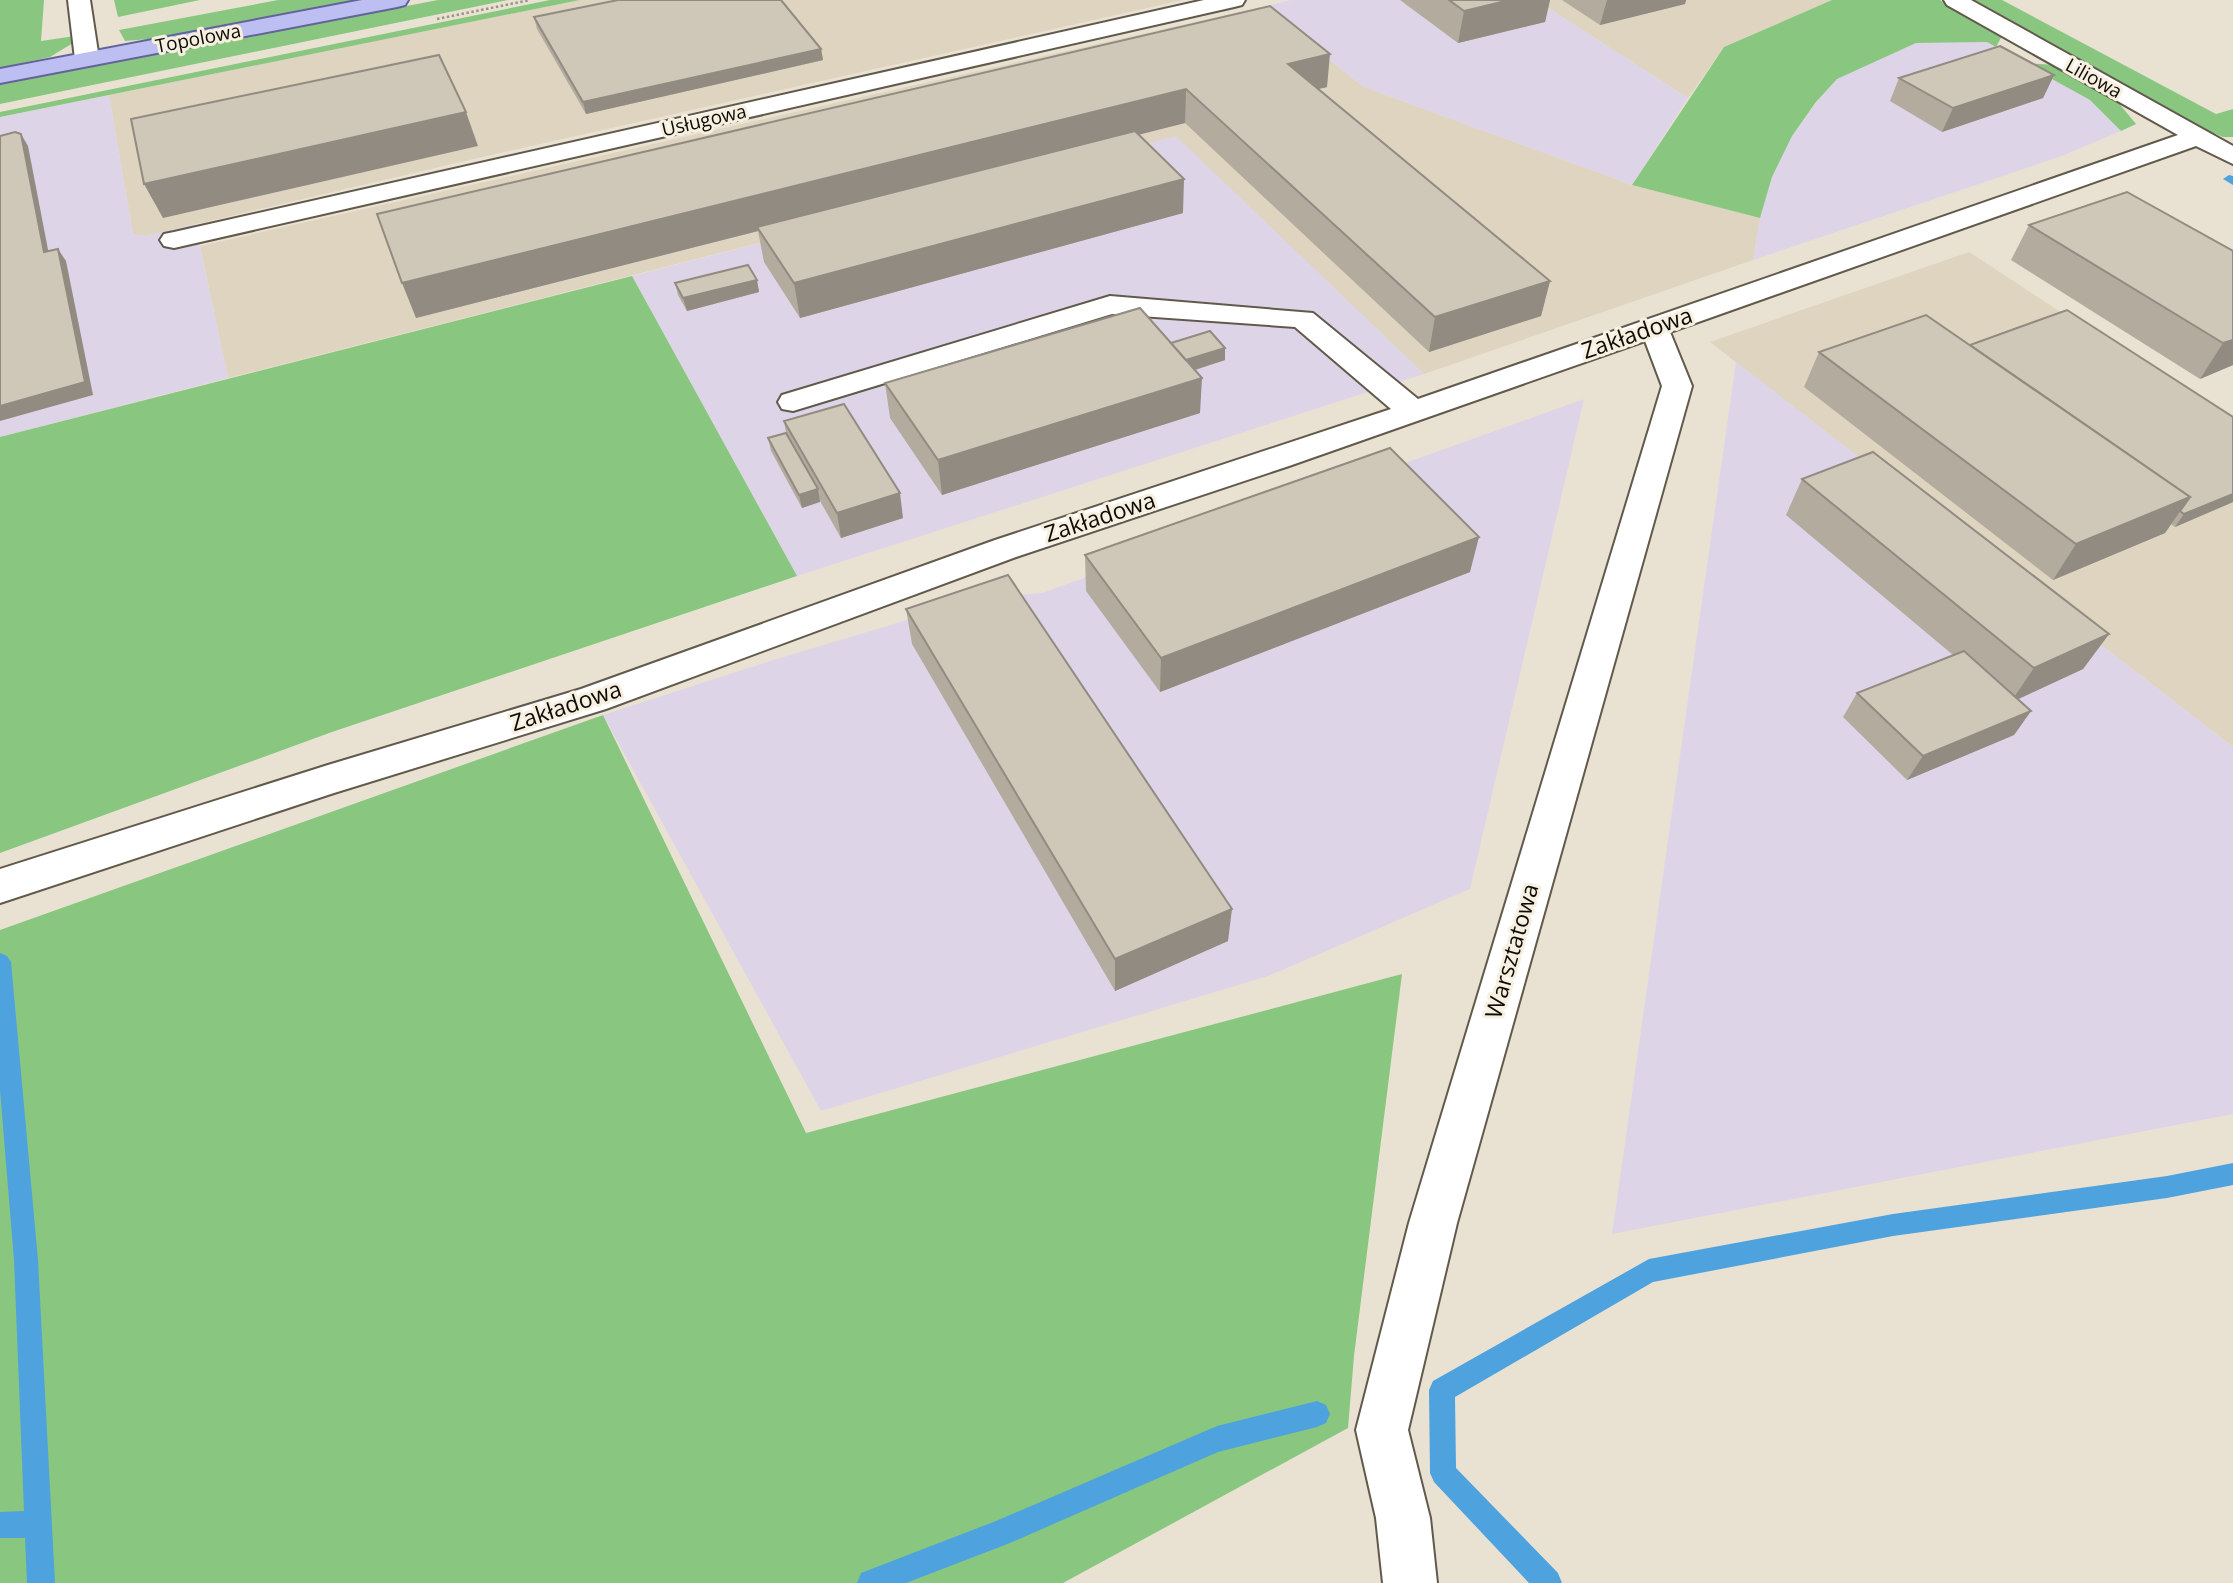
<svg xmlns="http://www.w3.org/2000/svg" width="2233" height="1583" font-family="'Open Sans',sans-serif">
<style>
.commercial{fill:#ded4bf}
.industrial{fill:#ded4e8}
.green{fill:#89c781}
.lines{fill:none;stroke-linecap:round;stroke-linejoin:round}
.stream{fill:#4ea2dd;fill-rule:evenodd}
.minor-casing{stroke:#615a4c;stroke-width:4}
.major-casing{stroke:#63639a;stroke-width:4}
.path{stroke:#9a9589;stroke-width:2.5;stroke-dasharray:2.5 2.5;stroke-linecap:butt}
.minor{fill:#fff;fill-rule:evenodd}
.major{fill:#bdbef2;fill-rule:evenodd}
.wall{fill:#b2ab9e}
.shaded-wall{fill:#918b81}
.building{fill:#cfc7b8;stroke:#918b81;stroke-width:2}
.labels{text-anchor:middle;stroke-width:6;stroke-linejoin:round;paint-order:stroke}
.far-street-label{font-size:19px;fill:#0d0b06;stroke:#f7efdf}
.street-label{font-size:23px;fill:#0d0b06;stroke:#f7efdf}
</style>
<rect width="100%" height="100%" fill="#e9e2d2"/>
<g class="commercial">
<path d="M 580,0 L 1183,0 L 482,157 L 145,236 L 133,234 L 109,95 Z"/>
<path d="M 1536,0 L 1832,0 L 1724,47 L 1688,98 Z"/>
<path d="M 1262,7 L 1364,87 L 1632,185 L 1760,218 L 1753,260 L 1424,374 L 1176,137 L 228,378 L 200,246 Z"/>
<path d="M 1969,252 L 2233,425 L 2233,747 L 1710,342 Z"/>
</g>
<g class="industrial">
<path d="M 1291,0 L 1536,0 L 1688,98 L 1632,185 L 1364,87 L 1262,7 Z"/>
<path d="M 1987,42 L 2090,100 L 2121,131 L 2059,157 L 1753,260 L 1760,218 L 1772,177 L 1792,136 L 1830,84 L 1837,78 L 1916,43 Z"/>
<path d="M 109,95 L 133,234 L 145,236 L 195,224 L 228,378 L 0,437 L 0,117 Z"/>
<path d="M 1176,136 L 1424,374 L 797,576 L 632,276 Z"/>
<path d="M 1736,362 L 2233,747 L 2233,1114 L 1612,1234 Z"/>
<path d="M 1584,399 L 1470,889 L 1268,976 L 821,1111 L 603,715 L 770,661 L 984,597 L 1042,593 Z"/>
</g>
<g class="green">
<path d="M 0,0 L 44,0 L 41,41 L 75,36 L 73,43 L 50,57 L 0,68 Z"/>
<path d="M 114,0 L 200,0 L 118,17 Z"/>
<path d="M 278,0 L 362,0 L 161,38 L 125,41 L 119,30 Z"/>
<path d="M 438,0 L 508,0 L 0,104 L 0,84 Z"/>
<path d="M 550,0 L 580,0 L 0,117 L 0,112 Z"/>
<path d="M 1832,0 L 1940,0 L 2002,36 L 1996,47 L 1987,42 L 1916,43 L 1837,79 L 1816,102 L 1792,136 L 1772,177 L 1760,218 L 1632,185 L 1724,47 Z"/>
<path d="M 1975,0 L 2002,0 L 2216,114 L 2233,109 L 2233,137 L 2223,137 L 2204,129 Z"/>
<path d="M 2023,63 L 2056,65 L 2117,101 L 2136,124 L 2121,131 L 2090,100 Z"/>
<path d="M 632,276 L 797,576 L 332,732 L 0,853 L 0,437 Z"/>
<path d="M 603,715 L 806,1133 L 1402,974 L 1354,1356 L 1348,1428 L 1063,1583 L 0,1583 L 0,930 Z"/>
</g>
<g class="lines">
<g class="stream">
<path d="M 2229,175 L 2233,176 L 2233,185 L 2223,179 Z"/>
<path d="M 0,953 L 7,956 L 11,962 L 38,1260 L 55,1583 L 27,1583 L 25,1538 L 0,1538 L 0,1512 L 24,1511 L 14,1260 L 0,1090 Z"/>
<path d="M 2233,1163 L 2233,1185 L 2167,1198 L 1893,1236 L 1653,1282 L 1455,1397 L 1456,1468 L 1558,1573 L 1562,1583 L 1529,1583 L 1434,1482 L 1430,1473 L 1429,1390 L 1433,1381 L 1649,1259 L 1893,1214 L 2167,1176 Z"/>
<path d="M 1317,1401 L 1326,1405 L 1330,1414 L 1326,1423 L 1317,1427 L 1218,1452 L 1010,1543 L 906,1583 L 857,1583 L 861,1573 L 996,1521 L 1217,1426 Z"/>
</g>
<defs>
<g id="minor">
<path d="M 68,0 L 90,0 L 99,59 L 95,64 L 79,64 L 75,59 Z"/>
<path d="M 1204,0 L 1245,0 L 1242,5 L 1234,7 L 174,248 L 164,246 L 160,240 L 164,234 L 174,232 Z"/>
<path d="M 1944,0 L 1971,0 L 2233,146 L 2233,164 L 2196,146 L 1670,332 L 1692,386 L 1457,1223 L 1408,1430 L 1430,1518 L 1437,1583 L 1383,1583 L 1376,1518 L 1356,1430 L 1409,1223 L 1662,386 L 1645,341 L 1289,466 L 1019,556 L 606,709 L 334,793 L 0,903 L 0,869 L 328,765 L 581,689 L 995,540 L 1391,409 L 1295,327 L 1112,314 L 793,411 L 782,409 L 778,402 L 782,395 L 1110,296 L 1313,313 L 1418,399 L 2178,135 L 1947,5 Z"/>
</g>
<path id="major" d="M 362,0 L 408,0 L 405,5 L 397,7 L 0,83 L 0,69 Z"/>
</defs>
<use href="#minor" class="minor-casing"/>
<use href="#major" class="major-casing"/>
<path class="path" d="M 437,19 L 530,0"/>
<use href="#minor" class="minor"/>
<use href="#major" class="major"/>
</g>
<g class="wall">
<path d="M 1400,0 L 1550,0 L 1545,22 L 1458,43 Z"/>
<path d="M 1562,0 L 1686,0 L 1685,4 L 1600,25 Z"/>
<path d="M 1270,6 L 1327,87 L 1318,89 L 1550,281 L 1541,316 L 1429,352 L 1185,123 L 1139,134 L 1183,213 L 800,318 L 764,262 L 758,231 L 416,318 Z"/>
<path d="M 534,17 L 821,49 L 823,60 L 586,114 L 537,29 Z"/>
<path d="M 2054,75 L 2043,98 L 1942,132 L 1890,101 L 1899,78 Z"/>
<path d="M 2029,225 L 2233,251 L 2233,365 L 2200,379 L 2011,260 Z"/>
<path d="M 757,280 L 759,292 L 687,311 L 678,295 L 675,283 Z"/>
<path d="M 1171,343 L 1225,360 L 1195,370 L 1200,413 L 942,495 L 890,418 L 885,383 Z"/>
<path d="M 1970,345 L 2233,502 L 2175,527 L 2171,524 L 2165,533 L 2053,580 L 1804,387 L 1819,352 Z"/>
<path d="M 784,421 L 903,518 L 841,538 L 820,501 L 802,508 L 771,451 L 768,438 L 786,433 Z"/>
<path d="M 1802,479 L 2109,634 L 2083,669 L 2018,699 L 2031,711 L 2014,735 L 1907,780 L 1843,717 L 1857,693 L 1953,655 L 1786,515 Z"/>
<path d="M 1085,555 L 1470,572 L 1160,692 L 1086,591 Z"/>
<path d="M 906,609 L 1228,941 L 1115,991 L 912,644 Z"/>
</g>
<g class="shaded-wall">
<path d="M 1510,0 L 1550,0 L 1545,22 L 1458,43 L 1464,11 Z"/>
<path d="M 1607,0 L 1686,0 L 1685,4 L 1600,25 Z"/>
<path d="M 821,49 L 823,60 L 586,114 L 583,102 Z"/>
<path d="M 1330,54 L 1327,87 L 1285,97 L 1288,64 Z"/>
<path d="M 2054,75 L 2043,98 L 1942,132 L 1953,108 Z"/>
<path d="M 1186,89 L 1185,123 L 760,231 L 757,227 L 758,231 L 416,318 L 402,283 Z"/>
<path d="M 466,112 L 478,146 L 163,218 L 144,184 Z"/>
<path d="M 21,134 L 28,146 L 51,265 L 44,252 Z"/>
<path d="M 1184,179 L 1183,213 L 800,318 L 794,283 Z"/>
<path d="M 58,249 L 66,261 L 93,395 L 0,421 L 0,406 Z"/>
<path d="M 757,280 L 759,292 L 687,311 L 683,298 Z"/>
<path d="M 1550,281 L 1541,316 L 1429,352 L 1435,317 Z"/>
<path d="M 2233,340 L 2233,365 L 2200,379 L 2223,343 Z"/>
<path d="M 1225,348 L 1225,360 L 1182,374 L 1183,361 Z"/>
<path d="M 1202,378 L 1200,413 L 942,495 L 938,460 Z"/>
<path d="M 818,489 L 820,502 L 802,508 L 799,495 Z"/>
<path d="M 900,493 L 903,518 L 841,538 L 837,513 Z"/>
<path d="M 2233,494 L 2233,502 L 2175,527 L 2184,514 Z"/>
<path d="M 2190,497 L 2165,533 L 2053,580 L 2076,544 Z"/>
<path d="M 1479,537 L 1470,572 L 1160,692 L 1161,658 Z"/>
<path d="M 2109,634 L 2083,669 L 2010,703 L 2034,668 Z"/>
<path d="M 2031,711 L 2014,735 L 1907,780 L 1923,756 Z"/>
<path d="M 1232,909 L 1228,941 L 1115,991 L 1115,959 Z"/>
</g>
<g class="building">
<path d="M 618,0 L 781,0 L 821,49 L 583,102 L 534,17 Z"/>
<path d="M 1449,0 L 1510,0 L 1464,11 Z"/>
<path d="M 1270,6 L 1330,54 L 1288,64 L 1550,281 L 1435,317 L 1186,89 L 402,283 L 377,214 Z"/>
<path d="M 2000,46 L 2054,75 L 1953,108 L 1899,78 Z"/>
<path d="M 439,55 L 466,112 L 144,184 L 131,119 Z"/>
<path d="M 1135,131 L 1184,179 L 794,283 L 757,227 Z"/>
<path d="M 15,132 L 21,134 L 44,252 L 58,249 L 85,382 L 0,406 L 0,136 Z"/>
<path d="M 2127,192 L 2233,251 L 2233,340 L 2223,343 L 2029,225 Z"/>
<path d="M 748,265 L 757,280 L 683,298 L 675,283 Z"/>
<path d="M 1140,308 L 1202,378 L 938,460 L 885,383 Z"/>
<path d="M 2067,310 L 2233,417 L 2233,494 L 2184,514 L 2180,511 L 2190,497 L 1970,345 Z"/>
<path d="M 1926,315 L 2190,497 L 2076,544 L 1819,352 Z"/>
<path d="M 1210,331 L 1225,348 L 1186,360 L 1171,343 Z"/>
<path d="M 844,404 L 900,493 L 837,513 L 784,421 Z"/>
<path d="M 786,433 L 818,489 L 799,495 L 768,438 Z"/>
<path d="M 1390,448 L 1479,537 L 1161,658 L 1085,555 Z"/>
<path d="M 1873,452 L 2109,634 L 2034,668 L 1802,479 Z"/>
<path d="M 1008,575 L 1232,909 L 1115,959 L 906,609 Z"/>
<path d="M 1964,651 L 2031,711 L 1923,756 L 1857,693 Z"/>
</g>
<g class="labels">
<g class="far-street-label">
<text transform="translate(198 38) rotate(-11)" y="7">Topolowa</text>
<text transform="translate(2094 78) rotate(29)" y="7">Liliowa</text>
<text transform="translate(704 120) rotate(-13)" y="7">Usługowa</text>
</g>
<g class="street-label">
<text transform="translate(1637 333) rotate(-19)" y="8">Zakładowa</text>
<text transform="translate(1100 517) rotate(-18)" y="8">Zakładowa</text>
<text transform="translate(566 706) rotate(-18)" y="8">Zakładowa</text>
<text transform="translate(1512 951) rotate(-74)" y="8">Warsztatowa</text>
</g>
</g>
</svg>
